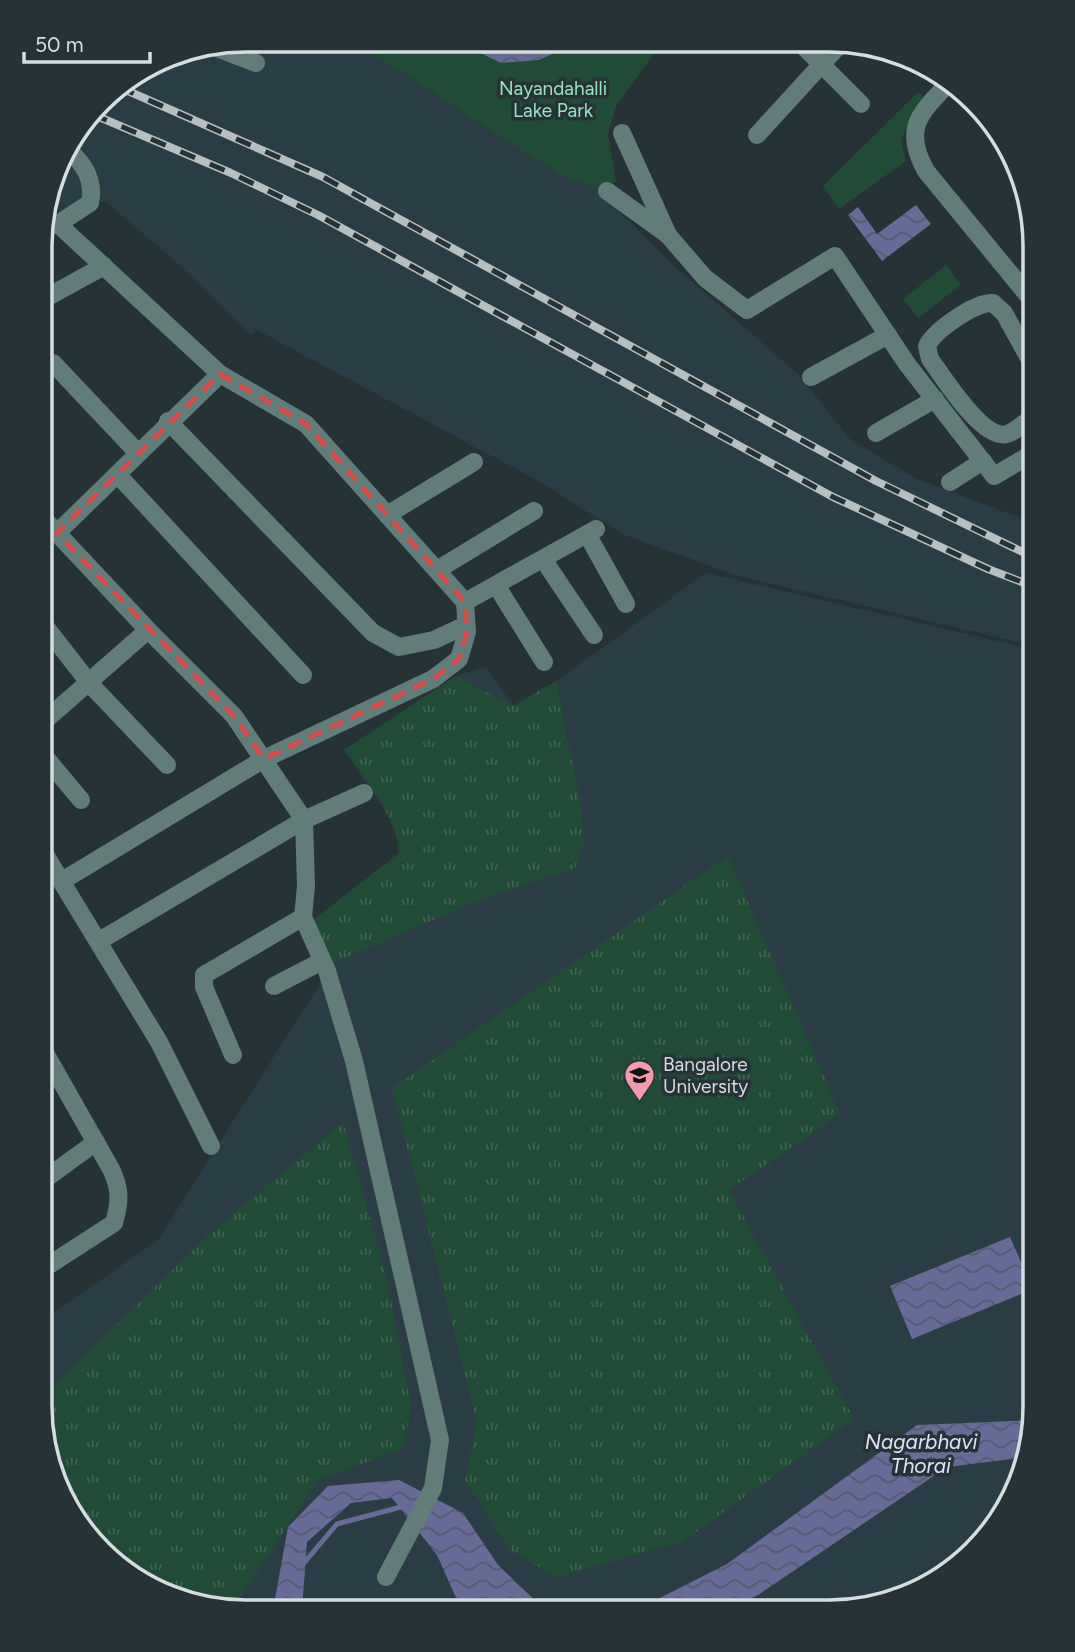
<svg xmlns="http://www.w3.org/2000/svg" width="1075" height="1652" font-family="Figtree,sans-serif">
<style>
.built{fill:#2a3d44}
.grass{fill:url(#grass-tufts)}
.park{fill:#204b37}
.water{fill:url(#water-waves)}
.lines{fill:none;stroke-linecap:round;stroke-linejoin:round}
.stream{stroke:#676c96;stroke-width:5}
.minor{stroke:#627c7a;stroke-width:18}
.rail-casing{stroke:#b6bfc2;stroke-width:8}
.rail{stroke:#253236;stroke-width:5;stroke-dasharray:16;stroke-linecap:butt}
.marked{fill:none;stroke:#d64c4d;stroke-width:5;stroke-dasharray:14 9;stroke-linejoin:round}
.labels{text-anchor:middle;stroke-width:7;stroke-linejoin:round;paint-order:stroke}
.park-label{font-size:19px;fill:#95e4bd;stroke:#253236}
.poi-label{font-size:19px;fill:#d5dde0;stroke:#253236;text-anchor:start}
.water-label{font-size:21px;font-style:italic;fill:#dee2fe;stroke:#253236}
.rim{fill:none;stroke:#d5dde0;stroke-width:3.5}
</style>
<defs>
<pattern id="grass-tufts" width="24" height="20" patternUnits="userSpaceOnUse" patternTransform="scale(1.75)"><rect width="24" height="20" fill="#204b37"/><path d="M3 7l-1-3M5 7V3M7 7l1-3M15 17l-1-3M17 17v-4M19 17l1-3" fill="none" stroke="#406454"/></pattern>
<pattern id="water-waves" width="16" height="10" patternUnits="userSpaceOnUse" patternTransform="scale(1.75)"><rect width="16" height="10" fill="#676c96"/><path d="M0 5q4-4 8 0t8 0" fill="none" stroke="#555971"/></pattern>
</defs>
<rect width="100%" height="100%" fill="#253236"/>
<g class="built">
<path d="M 247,40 L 353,41 L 560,175 L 598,190 L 671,263 L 799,375 L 850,439 L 917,479 L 1035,523 L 1035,646 L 735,575 L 624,535 L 542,483 L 257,330 L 251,335 L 184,269 L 105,201 L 48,218 L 43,216 L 68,144 L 111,91 L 180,51 Z"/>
<path d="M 706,573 L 1035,650 L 1034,1419 L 992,1531 L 908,1596 L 829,1612 L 220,1610 L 121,1569 L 56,1485 L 40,1405 L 40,1322 L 158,1240 L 333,963 L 312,921 L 399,853 L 398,838 L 384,809 L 344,750 L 456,676 L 486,667 L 514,706 L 556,681 Z"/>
</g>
<g class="grass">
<path d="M 456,676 L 513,706 L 556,681 L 582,812 L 584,845 L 575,868 L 482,899 L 333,963 L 312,921 L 399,853 C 397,816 366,778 344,750 Z"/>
<path d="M 728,856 L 840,1114 L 729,1190 L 854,1419 L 682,1542 L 556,1577 L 510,1550 L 465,1480 L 477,1422 L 392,1088 Z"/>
<path d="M 343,1122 L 387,1279 L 411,1407 L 403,1449 L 318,1480 L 241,1597 L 236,1610 L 220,1610 L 121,1569 L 56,1485 L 40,1400 L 208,1235 Z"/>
</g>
<g class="park">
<path d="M 353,41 L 663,41 L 616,106 L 608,134 L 616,182 L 598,190 L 560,175 Z"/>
<path d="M 918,92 L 924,97 L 901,139 L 906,161 L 839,209 L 823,186 Z"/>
<path d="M 946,265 L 961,285 L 918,318 L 903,299 Z"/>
</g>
<g class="water">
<path d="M 456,41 L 580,41 L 539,60 L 501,63 Z"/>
<path d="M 916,205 L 931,224 L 882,261 L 848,215 L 858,207 L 877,234 Z"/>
<path d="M 1010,1237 L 1033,1289 L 912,1339 L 890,1286 Z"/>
<path d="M 1034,1420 L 1020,1458 L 947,1467 L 758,1595 L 724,1611 L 634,1611 L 727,1564 L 917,1425 Z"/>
<path d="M 399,1480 L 463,1513 L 498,1565 L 546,1611 L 462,1611 L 437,1555 L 392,1498 L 351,1503 L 307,1542 L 302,1610 L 273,1610 L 288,1527 L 328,1486 Z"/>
</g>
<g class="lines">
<path class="stream" d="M 303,1564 L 337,1524 L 401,1507 L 404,1508"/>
<g class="minor">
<path d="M 799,42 L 861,104"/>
<path d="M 212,46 L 256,63"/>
<path d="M 951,81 C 920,113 902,128 926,171 L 1035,304"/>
<path d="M 622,133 L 668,235"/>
<path d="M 757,135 L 842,42"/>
<path d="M 607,191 L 668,235 L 705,278 L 747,310 L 835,256 L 907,364 L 994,476 L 1035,452"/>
<path d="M 58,224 L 90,203 C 95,180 84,163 66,148"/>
<path d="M 42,227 L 58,224 L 220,374 L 306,424 L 465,602 L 467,632 L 459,659 L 433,679 L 264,759 L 62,881"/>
<path d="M 42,300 L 104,266"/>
<path d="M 53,363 L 138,453"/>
<path d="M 811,377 L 888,335"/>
<path d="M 1035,415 C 1026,421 1017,431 1007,434 C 983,441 943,377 930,359 L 927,346 C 935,330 975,302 993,303 L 1004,313 L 1035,369"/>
<path d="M 168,421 L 373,633 L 399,647 L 434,640 L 464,626"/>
<path d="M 876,433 L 935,399"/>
<path d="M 118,475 L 303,675"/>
<path d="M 950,482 L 983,461"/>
<path d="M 387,515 L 474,462"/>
<path d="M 57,533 L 220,374"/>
<path d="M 587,534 L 626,604"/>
<path d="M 543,559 L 594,635"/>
<path d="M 437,570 L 534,511"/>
<path d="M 496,585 L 544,662"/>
<path d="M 465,602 L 596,529"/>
<path d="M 41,621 L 90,684 L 167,765"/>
<path d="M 148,630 L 234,716 L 304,820 L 306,886 L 303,917 L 204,975 L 204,987 L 233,1055"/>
<path d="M 41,724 L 148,630 L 42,517"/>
<path d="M 41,752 L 81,800"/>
<path d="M 41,848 L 159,1042 L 211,1146"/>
<path d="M 303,917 L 327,971 L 354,1061 L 440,1440 L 433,1488 L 386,1577"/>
<path d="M 99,941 L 304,820 L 364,793"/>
<path d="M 274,986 L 322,961"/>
<path d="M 41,1182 L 96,1142"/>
<path d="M 40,1271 L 114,1223 C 120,1202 121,1190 111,1169 L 41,1046"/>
</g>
<defs>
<g id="rail">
<path d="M 119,87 L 323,177 L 876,481 L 1035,558"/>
<path d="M 92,114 L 231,173 L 318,215 L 833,497 L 988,569 L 1035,587"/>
</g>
</defs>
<use href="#rail" class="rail-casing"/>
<use href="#rail" class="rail"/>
</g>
<path class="marked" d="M 220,374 L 306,424 L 465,602 L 467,632 L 459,659 L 433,679 L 264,759 L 234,716 L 57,533 Z"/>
<defs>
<symbol id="university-pin" viewBox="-11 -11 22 30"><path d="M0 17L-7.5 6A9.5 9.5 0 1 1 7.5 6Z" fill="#f39aac" stroke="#253236"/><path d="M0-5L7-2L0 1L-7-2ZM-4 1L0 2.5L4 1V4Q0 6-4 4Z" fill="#111"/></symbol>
</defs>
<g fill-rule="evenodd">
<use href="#university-pin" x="622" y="1058" width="35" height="47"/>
</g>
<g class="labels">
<g class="park-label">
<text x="553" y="95">Nayandahalli<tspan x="553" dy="22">Lake Park</tspan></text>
</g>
<g class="poi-label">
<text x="663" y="1071">Bangalore<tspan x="663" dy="22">University</tspan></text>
</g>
<g class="water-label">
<text x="921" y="1449">Nagarbhavi<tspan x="921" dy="24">Thorai</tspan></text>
</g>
</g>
<path d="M0 0H1075V1652H0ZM246 52H829A194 194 0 0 1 1023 246V1406A194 194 0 0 1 829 1600H246A194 194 0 0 1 52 1406V246A194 194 0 0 1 246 52Z" fill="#253236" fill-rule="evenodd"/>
<path class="rim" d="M246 52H829A194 194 0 0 1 1023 246V1406A194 194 0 0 1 829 1600H246A194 194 0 0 1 52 1406V246A194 194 0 0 1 246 52Z"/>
<path d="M24 52v10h126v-10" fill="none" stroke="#d5dde0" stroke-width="3.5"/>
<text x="35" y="52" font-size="21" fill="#d5dde0" stroke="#253236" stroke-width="5" paint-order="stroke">50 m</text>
</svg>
